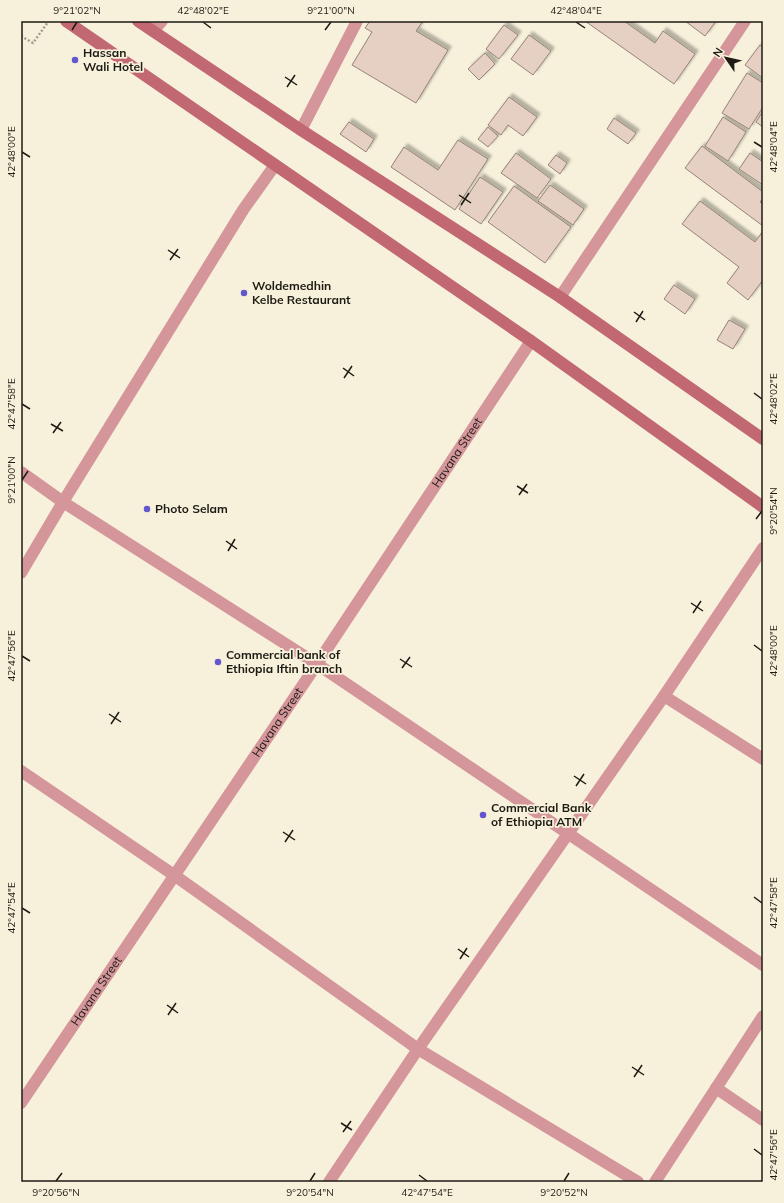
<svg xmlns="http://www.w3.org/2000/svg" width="784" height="1203" font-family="Mulish,sans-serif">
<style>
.building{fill:#e5d0c3;stroke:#968377;filter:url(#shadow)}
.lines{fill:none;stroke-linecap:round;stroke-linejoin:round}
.path{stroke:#a29d8e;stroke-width:2.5;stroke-dasharray:2 2;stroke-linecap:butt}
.street{stroke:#d4969b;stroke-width:12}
.secondary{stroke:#c16872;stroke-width:12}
.ticks{fill:none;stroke:#1d1b13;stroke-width:1.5}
.poi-dot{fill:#6355ce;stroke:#f7f1dc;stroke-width:1.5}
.labels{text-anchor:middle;stroke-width:3.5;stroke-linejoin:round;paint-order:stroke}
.poi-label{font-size:12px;font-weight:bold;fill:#1d1b13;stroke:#f7f1dc;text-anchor:start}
.street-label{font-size:12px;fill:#1d1b13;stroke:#f7f1dc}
.neatline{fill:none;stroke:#1d1b13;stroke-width:1.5}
.ticks-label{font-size:10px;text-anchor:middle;fill:#1d1b13}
</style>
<defs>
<filter id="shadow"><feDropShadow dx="3.5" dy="-3.5" stdDeviation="1" flood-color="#0004"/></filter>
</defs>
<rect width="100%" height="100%" fill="#f7f1dc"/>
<g class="building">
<path d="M 370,21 L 423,21 L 416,31 L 448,50 L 416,103 L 352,65 L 372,32 L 365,28 Z"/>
<path d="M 585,21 L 624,21 L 655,43 L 663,31 L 695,54 L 674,84 Z"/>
<path d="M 685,21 L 716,21 L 705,36 Z"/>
<path d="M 504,25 L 518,35 L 499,59 L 486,49 Z"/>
<path d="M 529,35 L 551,51 L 533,75 L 511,59 Z"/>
<path d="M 760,45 L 763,47 L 763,78 L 745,65 Z"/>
<path d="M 485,53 L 495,64 L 479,80 L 468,69 Z"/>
<path d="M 747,73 L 763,83 L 763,107 L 749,129 L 722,113 Z"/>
<path d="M 509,97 L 537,117 L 523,136 L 508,125 L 501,135 L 488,125 Z"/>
<path d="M 763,111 L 763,127 L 756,122 Z"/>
<path d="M 723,117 L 746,132 L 728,161 L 705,146 Z"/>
<path d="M 614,118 L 636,133 L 628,144 L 607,129 Z"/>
<path d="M 349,122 L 374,139 L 366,152 L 340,134 Z"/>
<path d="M 488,127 L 498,136 L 488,147 L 478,139 Z"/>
<path d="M 458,140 L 488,159 L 455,210 L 391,167 L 404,147 L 438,170 Z"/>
<path d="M 702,146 L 763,192 L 763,198 L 760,202 L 763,204 L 763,226 L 685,168 Z"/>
<path d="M 516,153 L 551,179 L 537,198 L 501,173 Z"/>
<path d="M 750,153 L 763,162 L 763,185 L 739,169 Z"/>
<path d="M 556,155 L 567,163 L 560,174 L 548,165 Z"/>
<path d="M 480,177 L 503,192 L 481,224 L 459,209 Z"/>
<path d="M 550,185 L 584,209 L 573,225 L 538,201 Z"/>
<path d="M 514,186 L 571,227 L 545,263 L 488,222 Z"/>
<path d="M 700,201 L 755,242 L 763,231 L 763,280 L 748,300 L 727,283 L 739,267 L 682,224 Z"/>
<path d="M 674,285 L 695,299 L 685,314 L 664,299 Z"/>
<path d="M 729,320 L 745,329 L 733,349 L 717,340 Z"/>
</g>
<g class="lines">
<path class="path" d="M 21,36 L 33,43 L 48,22"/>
<g class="street">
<path d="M 153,31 L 162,21"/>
<path d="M 301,130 L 357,21"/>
<path d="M 560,297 L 745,21"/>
<path d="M 21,472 L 63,502 L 317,664 L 763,965"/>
<path d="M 21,573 L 63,502 L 243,210 L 275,165"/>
<path d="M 664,696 L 763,759"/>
<path d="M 21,771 L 174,875 L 418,1049 L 638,1182"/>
<path d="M 716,1088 L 763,1120"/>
<path id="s1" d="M 21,1103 L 317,664 L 531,341"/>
<path d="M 329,1182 L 418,1049 L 664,696 L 763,548"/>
<path d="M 655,1182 L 763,1016"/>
</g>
<g class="secondary">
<path d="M 66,21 L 531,341 L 763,507"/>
<path d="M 138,21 L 301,130 L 560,297 L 763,439"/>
</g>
</g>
<path class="ticks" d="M 203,22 L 211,28M 576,22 L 585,28M 72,30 L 77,22M 325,30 L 331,22M 285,77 L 297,85M 287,87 L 295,75M 754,142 L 762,147M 22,152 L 30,157M 459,195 L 471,203M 461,205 L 469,193M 168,250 L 180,258M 170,260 L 178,249M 634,312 L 645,320M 636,322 L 643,311M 343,368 L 354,376M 344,378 L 352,366M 754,393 L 762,399M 22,404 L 30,409M 51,424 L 63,431M 53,433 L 61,422M 22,480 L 28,471M 517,486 L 528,493M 519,495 L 527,484M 756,519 L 762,511M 226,541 L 237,549M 228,551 L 235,539M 691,603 L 703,611M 693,613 L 701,601M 754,645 L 762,651M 22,656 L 30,661M 400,659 L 412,667M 402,668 L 410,657M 109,714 L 121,722M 111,724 L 119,712M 574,776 L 586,784M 576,786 L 584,774M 283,832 L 295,840M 285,842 L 293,830M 754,897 L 762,903M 22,908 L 30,913M 458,949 L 469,957M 460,959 L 467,948M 167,1005 L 178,1013M 168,1015 L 176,1003M 632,1067 L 644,1075M 634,1077 L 642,1065M 341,1123 L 352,1130M 343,1132 L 351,1121M 754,1149 L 762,1155M 419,1175 L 427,1181M 56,1181 L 62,1173M 310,1181 L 315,1173M 564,1181 L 569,1173"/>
<g class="poi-dot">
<circle cx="75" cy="60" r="4"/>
<circle cx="244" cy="293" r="4"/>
<circle cx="147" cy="509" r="4"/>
<circle cx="218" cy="662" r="4"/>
<circle cx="483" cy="815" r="4"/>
</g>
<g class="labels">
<g class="poi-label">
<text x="83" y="57">Hassan<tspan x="83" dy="14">Wali Hotel</tspan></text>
<text x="252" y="290">Woldemedhin<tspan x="252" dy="14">Kelbe Restaurant</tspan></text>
<text x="155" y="513">Photo Selam</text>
<text x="226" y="659">Commercial bank of<tspan x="226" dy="14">Ethiopia Iftin branch</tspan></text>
<text x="491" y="812">Commercial Bank<tspan x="491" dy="14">of Ethiopia ATM</tspan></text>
</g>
<g class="street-label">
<text dy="4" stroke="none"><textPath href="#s1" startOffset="783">Havana Street</textPath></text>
<text dy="4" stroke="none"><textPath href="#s1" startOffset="459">Havana Street</textPath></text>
<text dy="4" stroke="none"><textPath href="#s1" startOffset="135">Havana Street</textPath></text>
</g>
</g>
<rect width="784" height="1203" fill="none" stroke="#f7f1dc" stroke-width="44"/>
<g transform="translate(726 58) rotate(304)" stroke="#f7f1dc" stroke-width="3" paint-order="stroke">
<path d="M0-3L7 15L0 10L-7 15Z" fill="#1d1b13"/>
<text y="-6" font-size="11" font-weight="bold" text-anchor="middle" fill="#1d1b13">N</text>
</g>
<rect x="22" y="22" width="740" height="1159" class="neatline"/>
<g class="ticks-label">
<text x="77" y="14">9°21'02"N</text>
<text x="203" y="14">42°48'02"E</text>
<text x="331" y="14">9°21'00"N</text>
<text x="576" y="14">42°48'04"E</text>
<text transform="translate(773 147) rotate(-90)" y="4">42°48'04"E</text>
<text transform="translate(11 152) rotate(-90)" y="4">42°48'00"E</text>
<text transform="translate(773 399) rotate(-90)" y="4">42°48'02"E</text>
<text transform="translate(11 404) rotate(-90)" y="4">42°47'58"E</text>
<text transform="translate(11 480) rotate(-90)" y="4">9°21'00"N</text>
<text transform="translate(773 511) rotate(-90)" y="4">9°20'54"N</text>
<text transform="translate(773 651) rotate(-90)" y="4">42°48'00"E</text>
<text transform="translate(11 656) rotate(-90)" y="4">42°47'56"E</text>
<text transform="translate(773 903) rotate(-90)" y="4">42°47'58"E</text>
<text transform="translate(11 908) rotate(-90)" y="4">42°47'54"E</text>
<text transform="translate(773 1155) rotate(-90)" y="4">42°47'56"E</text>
<text x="56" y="1196">9°20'56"N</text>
<text x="310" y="1196">9°20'54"N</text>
<text x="427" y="1196">42°47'54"E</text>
<text x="564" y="1196">9°20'52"N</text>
</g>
</svg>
